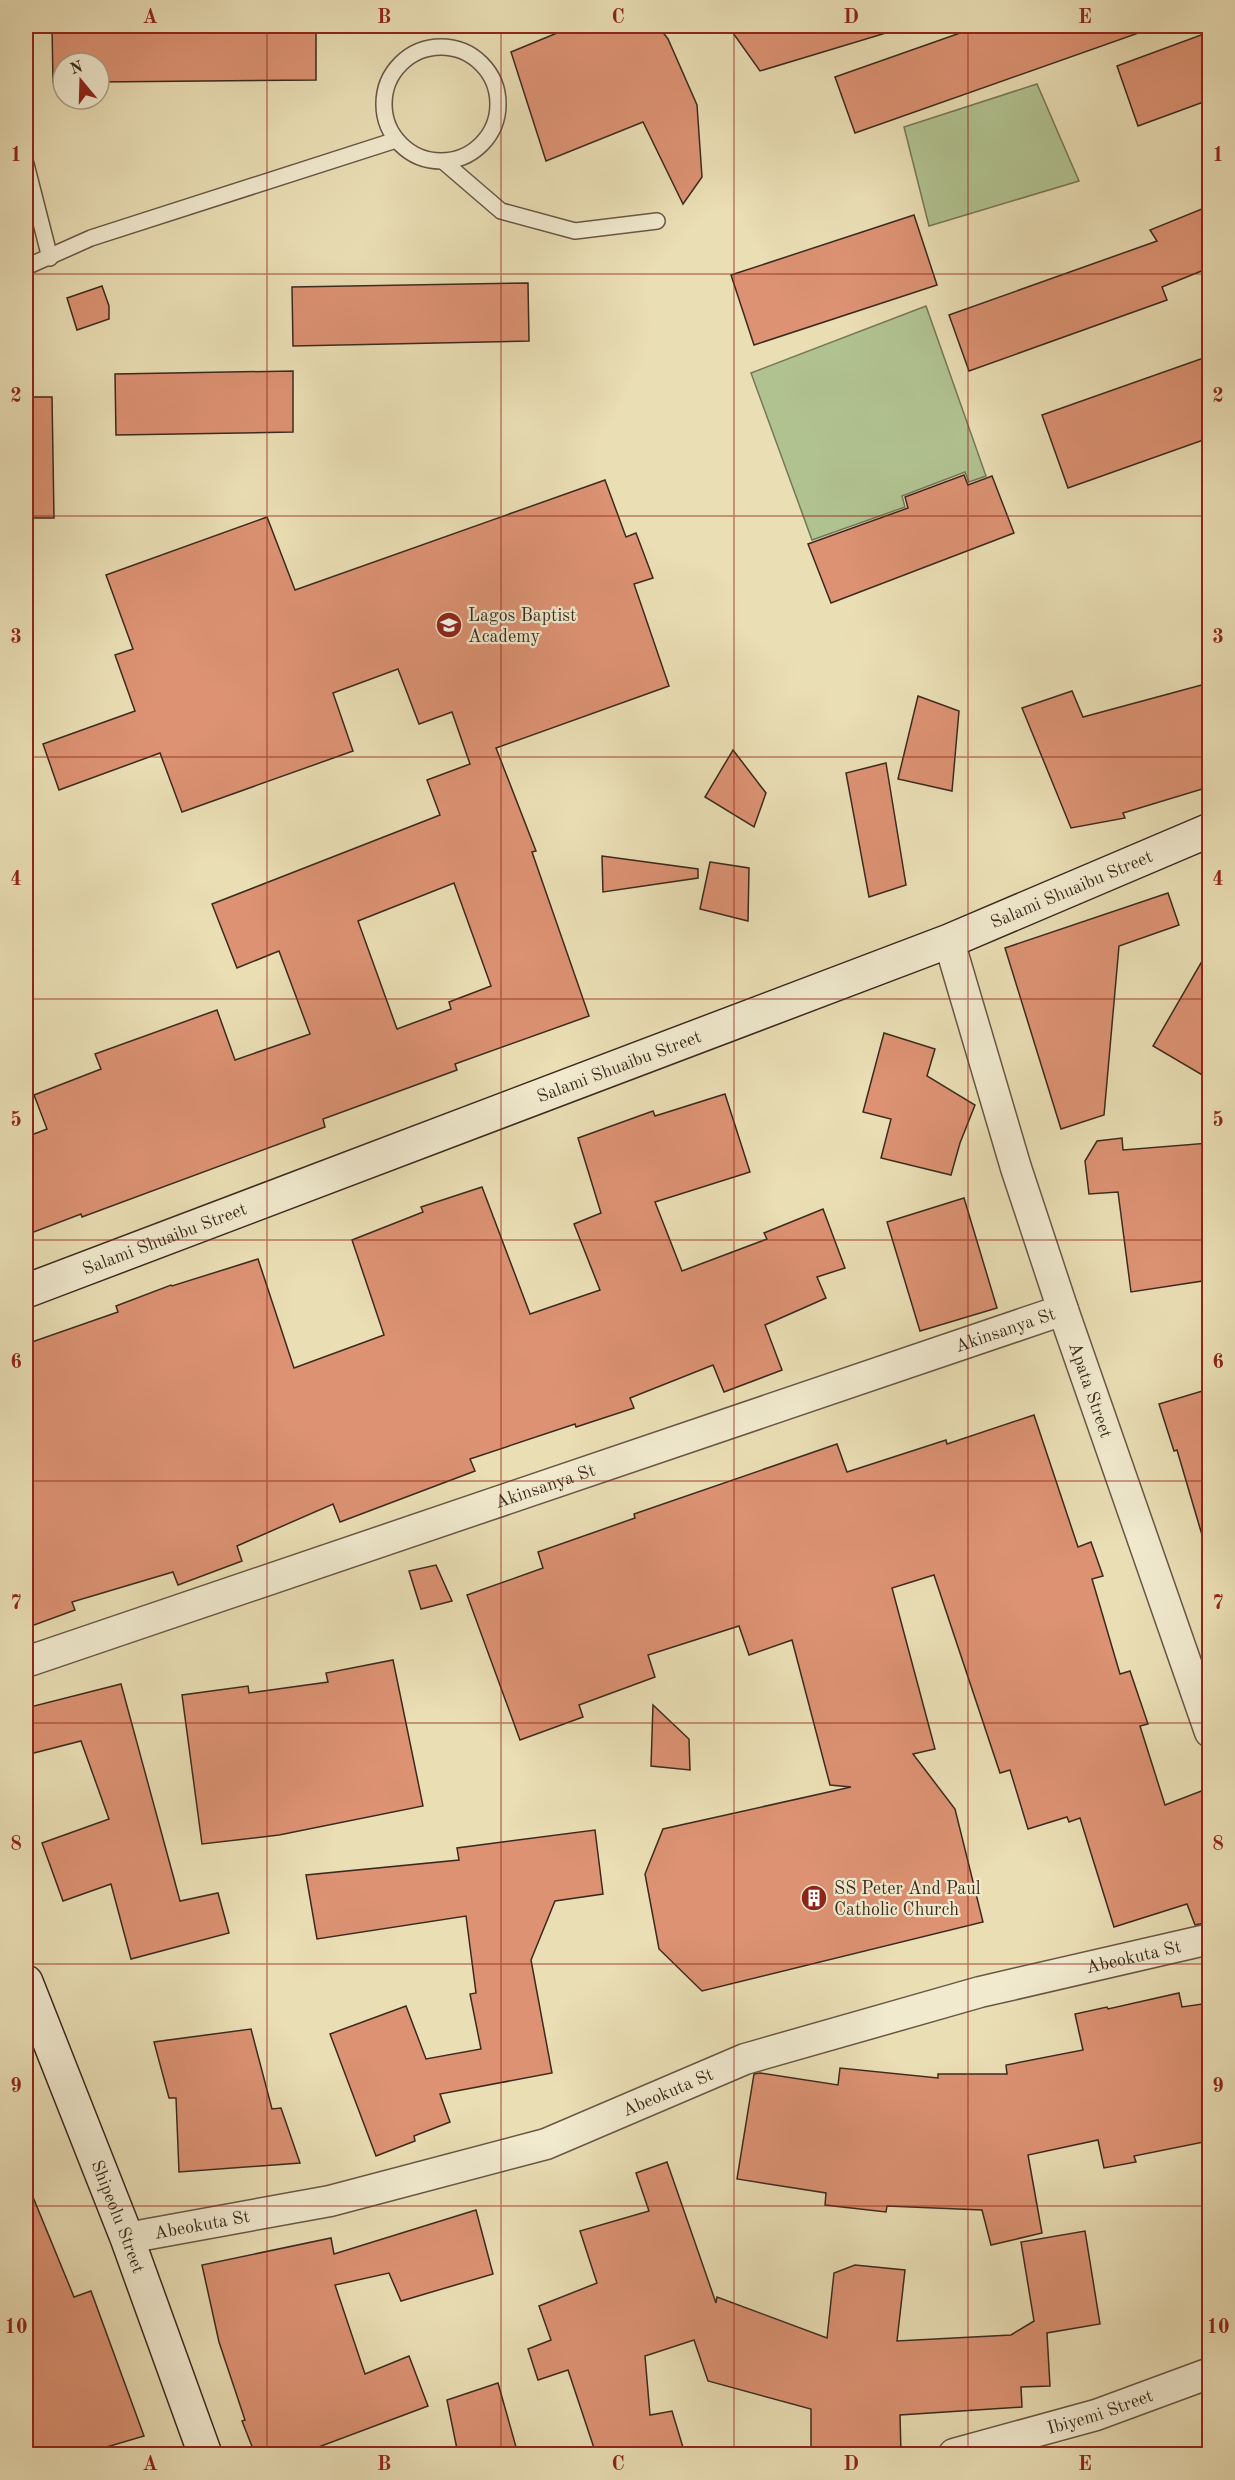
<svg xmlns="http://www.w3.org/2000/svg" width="1235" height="2480" font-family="'Old Standard TT',serif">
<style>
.green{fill:#b1c291;stroke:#767658;stroke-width:1.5}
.building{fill:#dc9273;stroke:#3c2a1e;stroke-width:1.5;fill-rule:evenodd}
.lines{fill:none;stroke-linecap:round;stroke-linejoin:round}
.lane-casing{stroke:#685744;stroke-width:18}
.street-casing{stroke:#685744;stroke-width:33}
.secondary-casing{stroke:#3c2a1e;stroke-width:36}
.lane{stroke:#f1eacf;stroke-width:15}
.street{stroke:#f1eacf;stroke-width:30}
.secondary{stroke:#f1eacf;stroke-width:33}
.grid{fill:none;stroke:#8f2418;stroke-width:1.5;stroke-opacity:0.55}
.labels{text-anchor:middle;stroke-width:4.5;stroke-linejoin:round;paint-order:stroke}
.poi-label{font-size:18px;fill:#3c2a1e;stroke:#f1eacf;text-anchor:start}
.street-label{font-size:18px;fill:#3c2a1e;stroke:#f1eacf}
.neatline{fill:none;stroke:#8f2418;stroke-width:2}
.grid-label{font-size:20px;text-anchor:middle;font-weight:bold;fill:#8f2418}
</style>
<rect width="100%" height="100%" fill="#eadeb5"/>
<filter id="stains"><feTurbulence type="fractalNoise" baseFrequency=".00333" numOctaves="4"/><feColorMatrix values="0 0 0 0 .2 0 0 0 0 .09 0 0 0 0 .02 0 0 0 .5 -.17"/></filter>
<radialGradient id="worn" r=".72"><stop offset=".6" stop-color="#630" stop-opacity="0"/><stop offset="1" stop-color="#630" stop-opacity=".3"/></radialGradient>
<g class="green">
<path d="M 1037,84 L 1079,181 L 929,226 L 904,127 Z"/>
<path d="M 926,306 L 986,476 L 969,482 L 965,472 L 902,496 L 905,507 L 812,540 L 751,373 Z"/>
</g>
<g class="building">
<path d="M 52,26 L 316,26 L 316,80 L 99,82 L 99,63 L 63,63 L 63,82 L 53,82 Z"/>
<path d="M 574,26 L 658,26 L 668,39 L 697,105 L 702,177 L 683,204 L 643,122 L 546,161 L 511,52 Z"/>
<path d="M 728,26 L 885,26 L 886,33 L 760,71 Z"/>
<path d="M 980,26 L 1147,26 L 1147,30 L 855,133 L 835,77 Z"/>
<path d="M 1209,32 L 1209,100 L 1138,126 L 1117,66 Z"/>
<path d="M 1209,206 L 1209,268 L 1162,287 L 1167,300 L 969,371 L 949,315 L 1157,241 L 1150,230 Z"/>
<path d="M 914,215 L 937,285 L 754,345 L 731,275 Z"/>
<path d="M 528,283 L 529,341 L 293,346 L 292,287 Z"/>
<path d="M 102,286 L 109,306 L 109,319 L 77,330 L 67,298 Z"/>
<path d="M 1209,356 L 1209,438 L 1068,488 L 1042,415 Z"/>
<path d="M 293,371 L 293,432 L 116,435 L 115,374 Z"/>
<path d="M 26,397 L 52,397 L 54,518 L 26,518 Z"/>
<path d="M 964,475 L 968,485 L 992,476 L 1014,533 L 831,603 L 808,544 L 908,508 L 905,497 Z"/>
<path d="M 605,480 L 626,537 L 636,533 L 653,578 L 634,584 L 669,686 L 496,748 L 536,851 L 532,852 L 589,1016 L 455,1064 L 457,1070 L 323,1119 L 325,1127 L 82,1217 L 81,1214 L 26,1235 L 26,1137 L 47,1129 L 34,1095 L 101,1069 L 95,1054 L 217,1010 L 235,1060 L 310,1034 L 279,951 L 237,968 L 212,904 L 440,815 L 427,780 L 470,764 L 452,712 L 419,724 L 398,669 L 333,693 L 353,751 L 182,812 L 160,753 L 59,790 L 43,744 L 135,711 L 115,655 L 133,649 L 106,575 L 267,517 L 295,590 ZM 454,883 L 491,986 L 449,1002 L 451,1009 L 397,1029 L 358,921 Z"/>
<path d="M 1209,683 L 1209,787 L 1123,813 L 1125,818 L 1071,828 L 1022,708 L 1072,691 L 1083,717 Z"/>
<path d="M 918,696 L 959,711 L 952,791 L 898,779 Z"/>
<path d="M 733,750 L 766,793 L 754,827 L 705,797 Z"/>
<path d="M 886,763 L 906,885 L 869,897 L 846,773 Z"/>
<path d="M 602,856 L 698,869 L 698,878 L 603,892 Z"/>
<path d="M 710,862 L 749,868 L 748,921 L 700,909 Z"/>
<path d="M 1168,893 L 1179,925 L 1119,946 L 1104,1115 L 1061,1129 L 1005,948 Z"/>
<path d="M 1209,949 L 1209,1079 L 1153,1046 Z"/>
<path d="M 884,1033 L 935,1049 L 927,1076 L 975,1105 L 960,1143 L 951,1175 L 881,1158 L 891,1119 L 863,1112 Z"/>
<path d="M 725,1094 L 750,1172 L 655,1202 L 682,1271 L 767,1239 L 764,1233 L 823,1209 L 845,1268 L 817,1277 L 826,1298 L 765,1325 L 782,1370 L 724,1392 L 713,1365 L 630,1398 L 634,1408 L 576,1427 L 575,1424 L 470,1459 L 475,1471 L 340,1522 L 333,1504 L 237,1546 L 242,1561 L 178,1585 L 173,1572 L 72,1602 L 75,1610 L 26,1628 L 26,1344 L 118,1312 L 116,1306 L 171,1285 L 172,1286 L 258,1259 L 294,1368 L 384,1335 L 352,1240 L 423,1212 L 421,1207 L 482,1187 L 530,1314 L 600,1290 L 574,1224 L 601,1213 L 578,1138 L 653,1111 L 655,1116 Z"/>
<path d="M 1122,1138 L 1123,1150 L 1209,1143 L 1209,1280 L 1131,1292 L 1118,1192 L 1089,1194 L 1085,1161 L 1097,1141 Z"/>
<path d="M 964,1198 L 997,1308 L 920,1331 L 887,1222 Z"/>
<path d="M 1209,1389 L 1209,1534 L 1202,1535 L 1177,1450 L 1174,1451 L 1159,1404 Z"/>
<path d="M 1034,1415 L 1078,1547 L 1091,1542 L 1103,1576 L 1092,1579 L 1120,1674 L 1130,1671 L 1148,1724 L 1140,1726 L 1165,1805 L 1209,1788 L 1209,1922 L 1195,1925 L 1187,1904 L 1114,1927 L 1080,1818 L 1069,1822 L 1067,1817 L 1028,1829 L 1010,1770 L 1000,1773 L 934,1575 L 892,1588 L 935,1749 L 913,1754 L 955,1809 L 983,1922 L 702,1991 L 659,1949 L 645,1874 L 663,1829 L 851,1787 L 830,1785 L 792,1640 L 749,1655 L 739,1626 L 648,1655 L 655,1677 L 579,1705 L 583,1717 L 520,1740 L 467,1595 L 543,1568 L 538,1552 L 635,1518 L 634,1514 L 837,1444 L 847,1472 L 946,1440 L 947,1444 Z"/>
<path d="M 436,1565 L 452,1601 L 421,1609 L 409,1571 Z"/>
<path d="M 393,1660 L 423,1806 L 279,1835 L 202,1844 L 182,1695 L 248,1686 L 249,1693 L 328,1682 L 326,1673 Z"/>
<path d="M 121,1684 L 180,1901 L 218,1893 L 229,1933 L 131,1959 L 111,1884 L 63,1901 L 42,1843 L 109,1819 L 81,1741 L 26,1755 L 26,1708 Z"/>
<path d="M 653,1705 L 689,1739 L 690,1770 L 651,1766 Z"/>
<path d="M 595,1830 L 603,1894 L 555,1901 L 531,1960 L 552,2073 L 440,2094 L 450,2122 L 414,2136 L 415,2141 L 376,2156 L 330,2034 L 406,2006 L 426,2059 L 481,2049 L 470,1994 L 476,1993 L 466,1916 L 317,1939 L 306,1875 L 459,1860 L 457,1848 Z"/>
<path d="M 1179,1993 L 1182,2007 L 1209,2003 L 1209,2141 L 1134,2156 L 1136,2162 L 1104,2168 L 1098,2140 L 1028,2155 L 1042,2233 L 991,2245 L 982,2210 L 887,2206 L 886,2212 L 825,2205 L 826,2193 L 737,2179 L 754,2074 L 760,2073 L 838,2085 L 840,2068 L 938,2078 L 938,2074 L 1007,2074 L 1006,2065 L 1083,2050 L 1075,2014 L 1107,2007 L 1108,2009 Z"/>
<path d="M 251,2029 L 272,2109 L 281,2108 L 300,2163 L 179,2172 L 176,2098 L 169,2098 L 154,2042 Z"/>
<path d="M 667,2162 L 716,2303 L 717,2297 L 827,2338 L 834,2273 L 855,2265 L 905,2270 L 897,2341 L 1011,2335 L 1034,2321 L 1021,2242 L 1085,2231 L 1100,2324 L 1047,2333 L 1050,2386 L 1021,2387 L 1022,2407 L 900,2415 L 901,2454 L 811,2454 L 811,2409 L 708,2381 L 694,2340 L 645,2356 L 650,2415 L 672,2411 L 685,2454 L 596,2454 L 568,2370 L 538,2380 L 528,2349 L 551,2340 L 539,2306 L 597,2283 L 580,2231 L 649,2211 L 636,2173 Z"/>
<path d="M 26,2180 L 74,2297 L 91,2291 L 144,2436 L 83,2454 L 26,2454 Z"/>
<path d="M 476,2210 L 493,2274 L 401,2301 L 389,2273 L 335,2285 L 365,2374 L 409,2356 L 428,2406 L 300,2454 L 255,2454 L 242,2421 L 245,2420 L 219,2342 L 202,2265 L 331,2238 L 334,2254 Z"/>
<path d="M 498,2383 L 518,2454 L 458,2454 L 447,2400 Z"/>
</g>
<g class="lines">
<defs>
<g id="lane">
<circle cx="441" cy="104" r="57"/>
<path d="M 444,162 L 501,211 L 575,231 L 657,221"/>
<path d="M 26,164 L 50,258"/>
<path d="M 26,267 L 91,238 L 396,140"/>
</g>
<g id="street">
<path id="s1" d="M 949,941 L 1016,1168 L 1063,1310 L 1210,1732"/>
<path id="s2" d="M 26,1662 L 1063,1310"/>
<path id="s3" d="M 127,2238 L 330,2201 L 546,2144 L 745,2059 L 980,1992 L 1210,1939"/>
<path id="s4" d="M 954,2454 L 1096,2415 L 1210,2373"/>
</g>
<g id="secondary">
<path id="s5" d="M 26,1291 L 949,941 L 1210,830"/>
<path id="s6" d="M 26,1982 L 127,2238 L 205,2454"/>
</g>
</defs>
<use href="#lane" class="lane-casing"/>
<use href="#street" class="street-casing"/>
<use href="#secondary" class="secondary-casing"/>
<use href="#lane" class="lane"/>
<use href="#street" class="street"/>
<use href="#secondary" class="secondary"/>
</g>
<path class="grid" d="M 267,26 L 267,2454M 501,26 L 501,2454M 734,26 L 734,2454M 968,26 L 968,2454M 26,274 L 1210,274M 26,516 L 1210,516M 26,757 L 1210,757M 26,999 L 1210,999M 26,1240 L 1210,1240M 26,1481 L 1210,1481M 26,1723 L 1210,1723M 26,1964 L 1210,1964M 26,2206 L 1210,2206"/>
<defs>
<symbol id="school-disc" viewBox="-11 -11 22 22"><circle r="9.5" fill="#8f2418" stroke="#f1eacf"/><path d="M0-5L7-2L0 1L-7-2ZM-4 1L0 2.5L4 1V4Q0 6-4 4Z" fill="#fff"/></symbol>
<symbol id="building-disc" viewBox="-11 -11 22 22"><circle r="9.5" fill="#8f2418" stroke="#f1eacf"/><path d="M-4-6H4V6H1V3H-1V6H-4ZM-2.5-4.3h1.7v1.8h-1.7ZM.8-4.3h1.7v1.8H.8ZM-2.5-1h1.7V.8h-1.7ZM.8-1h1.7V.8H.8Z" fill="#fff"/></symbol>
</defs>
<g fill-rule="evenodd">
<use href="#school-disc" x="434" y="610" width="30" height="30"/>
<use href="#building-disc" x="799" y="1883" width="30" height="30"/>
</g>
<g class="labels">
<g class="poi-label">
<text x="468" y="621">Lagos Baptist<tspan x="468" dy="21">Academy</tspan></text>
<text x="834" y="1894">SS Peter And Paul<tspan x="834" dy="21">Catholic Church</tspan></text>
</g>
<g class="street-label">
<text dy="6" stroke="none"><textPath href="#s5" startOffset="1120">Salami Shuaibu Street</textPath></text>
<text dy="6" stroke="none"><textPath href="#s5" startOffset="634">Salami Shuaibu Street</textPath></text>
<text dy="6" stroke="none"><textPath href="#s5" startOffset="148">Salami Shuaibu Street</textPath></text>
<text dy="6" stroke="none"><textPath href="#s2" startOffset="1034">Akinsanya St</textPath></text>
<text dy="6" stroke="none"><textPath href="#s1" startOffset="471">Apata Street</textPath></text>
<text dy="6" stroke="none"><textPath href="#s2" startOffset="548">Akinsanya St</textPath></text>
<text dy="6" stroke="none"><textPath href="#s3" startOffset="1048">Abeokuta St</textPath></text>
<text dy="6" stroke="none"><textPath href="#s3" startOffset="562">Abeokuta St</textPath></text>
<text dy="6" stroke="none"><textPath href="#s6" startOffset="252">Shipeolu Street</textPath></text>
<text dy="6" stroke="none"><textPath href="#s3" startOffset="76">Abeokuta St</textPath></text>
<text dy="6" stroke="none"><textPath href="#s4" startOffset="152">Ibiyemi Street</textPath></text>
</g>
</g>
<rect width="1235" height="2480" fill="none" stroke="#eadeb5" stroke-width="66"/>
<g transform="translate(81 81) rotate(341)"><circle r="28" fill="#f1eacf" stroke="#a99d88" stroke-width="1.5"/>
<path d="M0-4.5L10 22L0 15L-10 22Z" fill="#8f2418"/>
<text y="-9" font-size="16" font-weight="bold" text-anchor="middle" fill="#3c2a1e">N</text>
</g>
<rect x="33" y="33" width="1169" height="2414" class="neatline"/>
<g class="grid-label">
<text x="150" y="23">A</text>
<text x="384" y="23">B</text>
<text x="618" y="23">C</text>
<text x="851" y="23">D</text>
<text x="1085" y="23">E</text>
<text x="16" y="161">1</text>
<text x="1218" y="161">1</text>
<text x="16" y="402">2</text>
<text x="1218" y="402">2</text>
<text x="16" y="643">3</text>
<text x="1218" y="643">3</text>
<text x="16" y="885">4</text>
<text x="1218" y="885">4</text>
<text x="16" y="1126">5</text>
<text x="1218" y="1126">5</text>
<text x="16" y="1368">6</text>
<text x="1218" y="1368">6</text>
<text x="16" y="1609">7</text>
<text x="1218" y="1609">7</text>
<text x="16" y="1850">8</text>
<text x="1218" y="1850">8</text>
<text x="16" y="2092">9</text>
<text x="1218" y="2092">9</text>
<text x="16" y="2333">10</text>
<text x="1218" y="2333">10</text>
<text x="150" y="2470">A</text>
<text x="384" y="2470">B</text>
<text x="618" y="2470">C</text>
<text x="851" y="2470">D</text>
<text x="1085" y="2470">E</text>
</g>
<rect width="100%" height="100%" filter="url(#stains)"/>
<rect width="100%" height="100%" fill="url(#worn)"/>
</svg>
